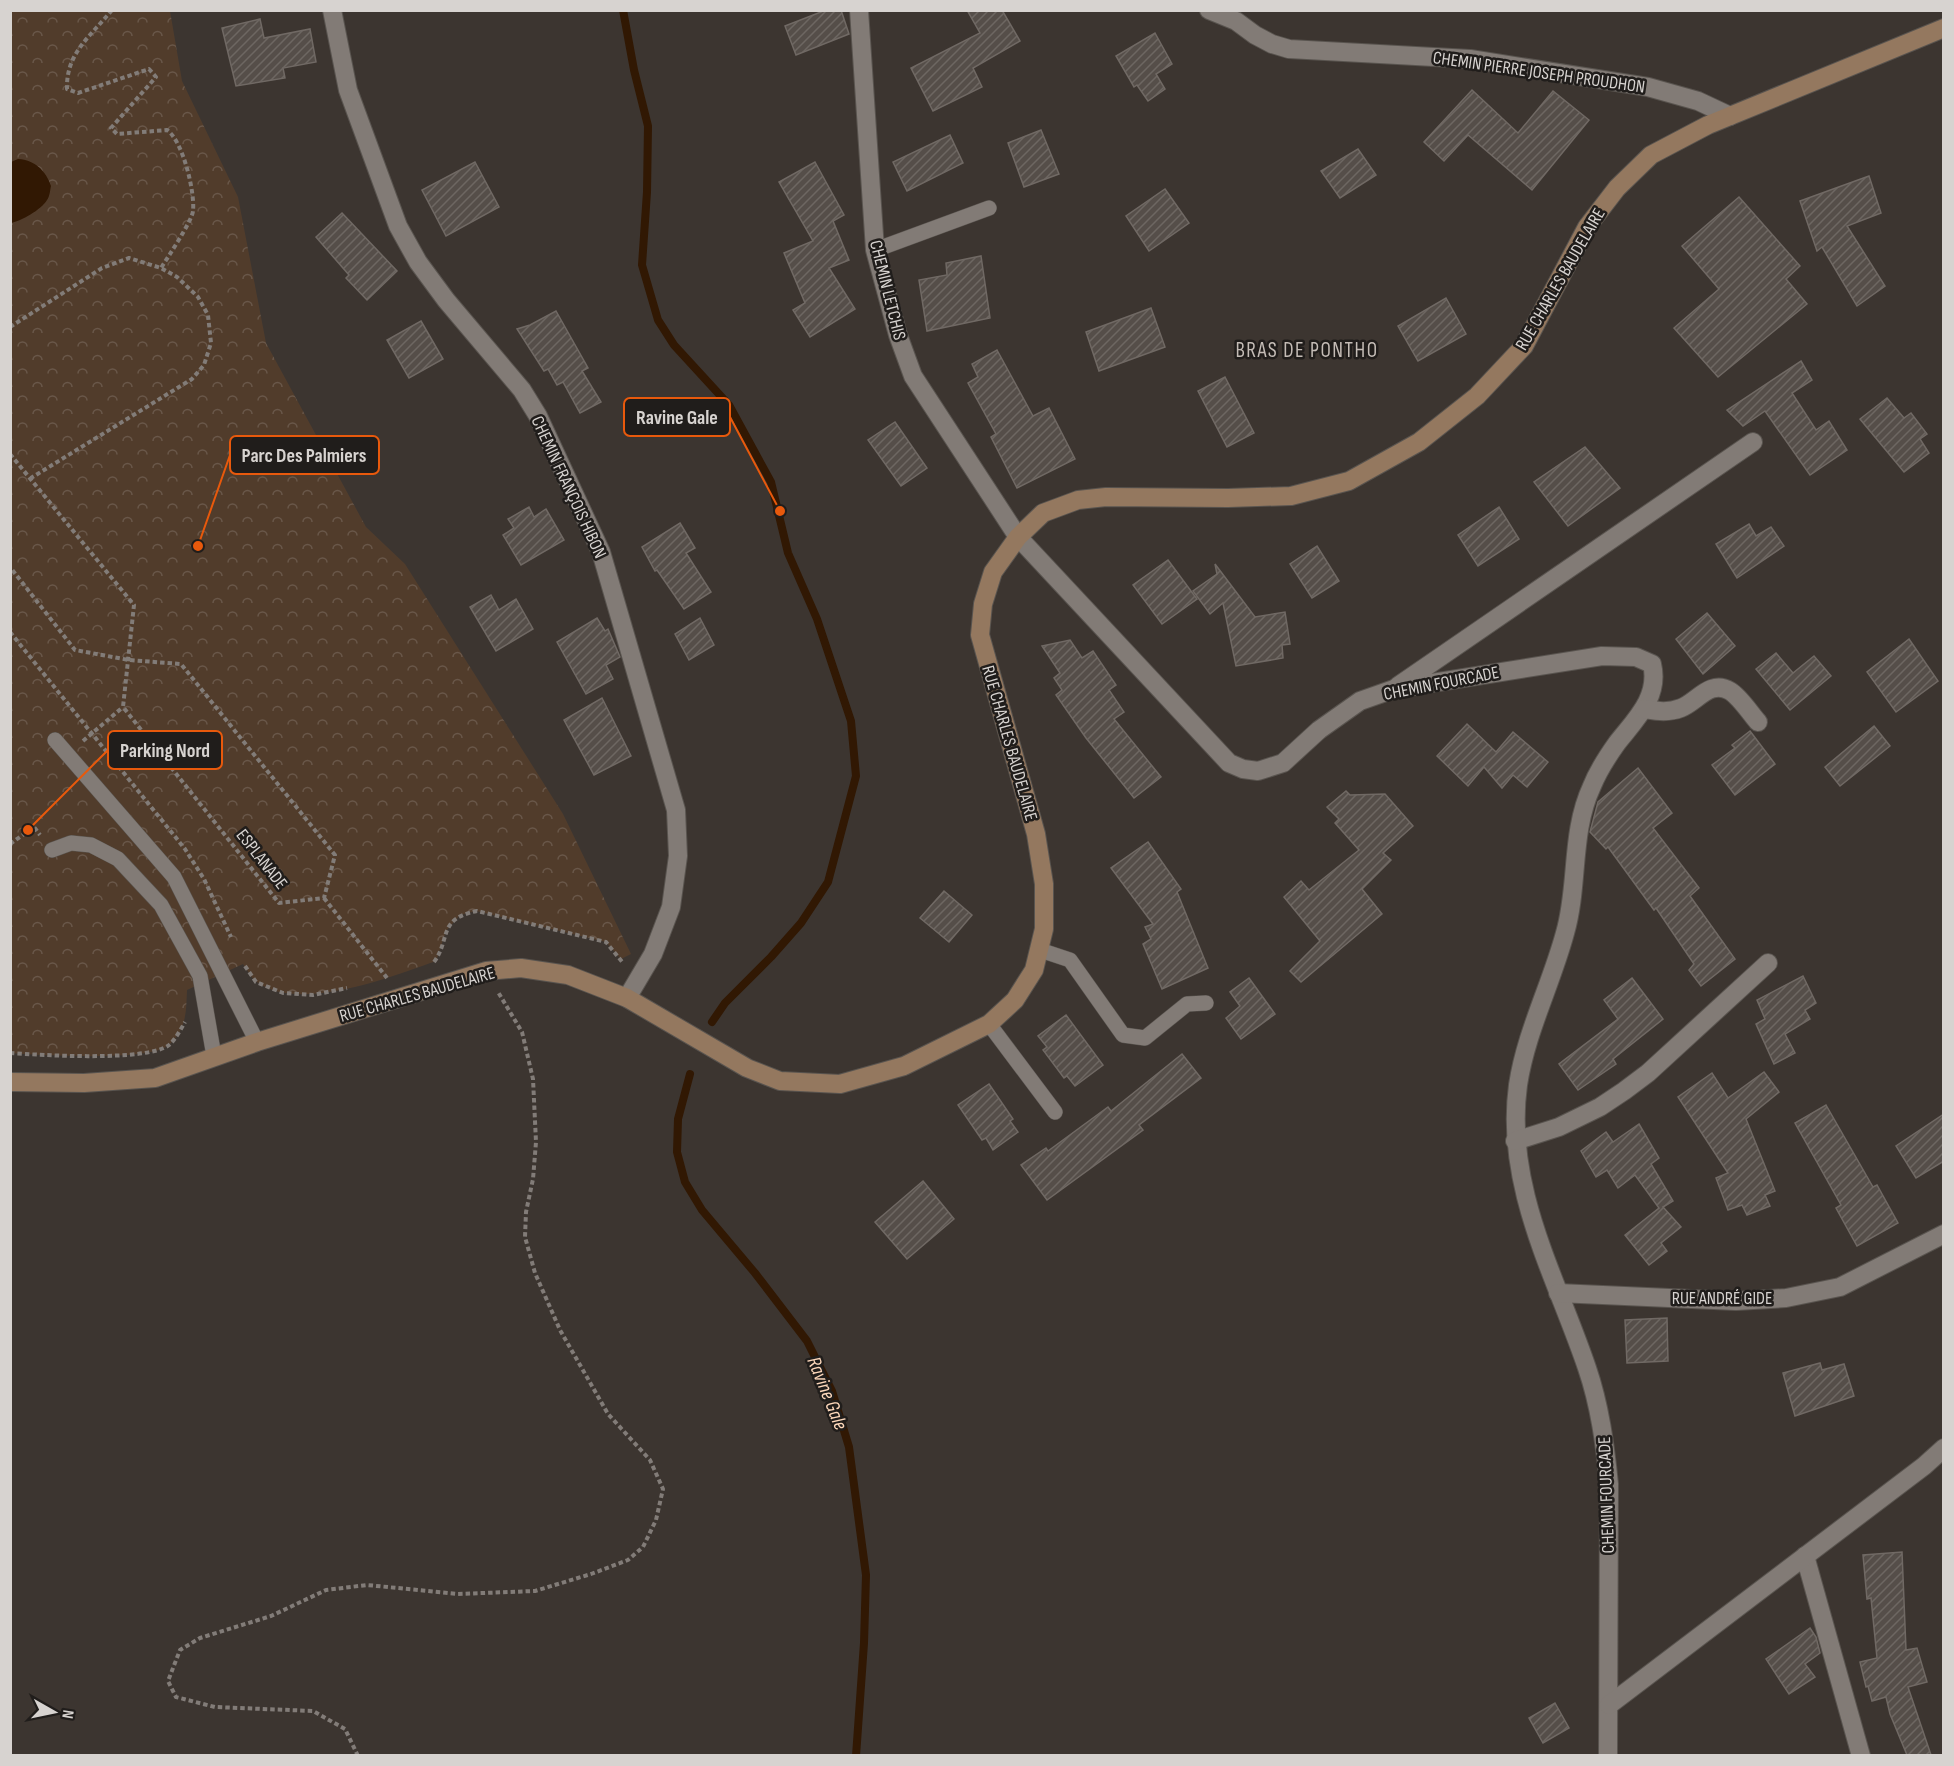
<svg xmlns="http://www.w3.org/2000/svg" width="1954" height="1766" font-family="'Sofia Sans Condensed',sans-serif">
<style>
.park{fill:url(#park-crowns)}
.water{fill:#311803}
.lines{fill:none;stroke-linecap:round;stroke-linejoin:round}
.stream{stroke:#311803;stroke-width:8}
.building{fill:url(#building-hatch);stroke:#706964;stroke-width:1.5}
.service-casing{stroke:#59544f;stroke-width:16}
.minor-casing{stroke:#59544f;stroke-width:20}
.secondary-casing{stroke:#59544f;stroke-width:20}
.path{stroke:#827c78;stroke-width:4;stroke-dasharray:4.5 3;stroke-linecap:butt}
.service{stroke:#827b76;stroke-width:15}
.minor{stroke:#827b76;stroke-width:18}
.secondary{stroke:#94785f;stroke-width:18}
.labels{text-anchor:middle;stroke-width:5;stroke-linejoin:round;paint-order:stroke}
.street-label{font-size:18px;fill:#d7d3d0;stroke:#201d1b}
.water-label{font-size:20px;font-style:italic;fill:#fdd8bb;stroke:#201d1b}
.quarter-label{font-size:21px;letter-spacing:1.5px;fill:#c4bcb6;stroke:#201d1b}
.leader{fill:none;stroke:#e8590c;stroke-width:2}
.callout-dot{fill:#e8590c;stroke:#201d1b;stroke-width:2}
.callout{fill:#201d1b;stroke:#e8590c;stroke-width:2}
.callout-label{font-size:20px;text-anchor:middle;font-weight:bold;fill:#d7d3d0}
</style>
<defs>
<pattern id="park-crowns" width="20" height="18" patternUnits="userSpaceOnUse" patternTransform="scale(1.5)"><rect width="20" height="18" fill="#513c2b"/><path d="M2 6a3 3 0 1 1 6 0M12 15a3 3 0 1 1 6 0" fill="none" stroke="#695749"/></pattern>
<pattern id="building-hatch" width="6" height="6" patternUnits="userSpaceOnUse" patternTransform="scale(1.5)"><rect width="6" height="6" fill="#554e49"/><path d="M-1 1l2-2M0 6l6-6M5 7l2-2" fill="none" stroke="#6d6762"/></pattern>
</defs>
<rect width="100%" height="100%" fill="#3c3530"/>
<path class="park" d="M 10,11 L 170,11 L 182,81 L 238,197 L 266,343 L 366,527 L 405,564 L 563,814 L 631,954 L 621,959 L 606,942 L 476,911 L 460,915 L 446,931 L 436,961 C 391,977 299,1013 257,982 C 251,978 247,969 243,964 L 187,990 C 186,1012 187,1028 169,1045 C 149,1062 40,1055 11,1053 Z"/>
<path class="water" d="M 18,159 C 35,160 46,171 51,186 C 50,190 50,196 47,200 C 41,210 21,221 11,223 L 11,162 Z"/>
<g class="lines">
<g class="stream">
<path d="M 623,10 L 634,70 L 648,126 L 647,192 L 642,265 L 658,320 L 674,345 L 729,405 L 771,482 L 788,553 L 817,619 L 851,721 L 856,776 L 828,882 L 801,923 L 771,957 L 725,1003 L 712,1022"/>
<path d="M 690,1074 L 678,1119 L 677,1152 L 685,1182 L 702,1210 L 755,1273 L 807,1341 L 832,1391 L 849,1447 L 866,1575 L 864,1643 L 856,1756"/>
</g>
</g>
<g class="building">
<path d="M 826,10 L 841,10 L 849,34 L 796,55 L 785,26 Z"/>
<path d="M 967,10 L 1002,10 L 1020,41 L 973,68 L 982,87 L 933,111 L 911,68 L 980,33 Z"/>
<path d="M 260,19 L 264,38 L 310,29 L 316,62 L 283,68 L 285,78 L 236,86 L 222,28 Z"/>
<path d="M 1155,33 L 1172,64 L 1156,74 L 1165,89 L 1148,101 L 1137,85 L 1134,87 L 1116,56 Z"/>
<path d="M 1472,90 L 1518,133 L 1553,91 L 1589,120 L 1532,190 L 1468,135 L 1444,161 L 1424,142 Z"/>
<path d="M 1041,130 L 1059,174 L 1024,187 L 1008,143 Z"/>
<path d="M 950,135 L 963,163 L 907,191 L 893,162 Z"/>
<path d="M 1358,149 L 1376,175 L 1340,198 L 1321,171 Z"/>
<path d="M 475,162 L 499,207 L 446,236 L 422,190 Z"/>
<path d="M 815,162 L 844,215 L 833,221 L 849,260 L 829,268 L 855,309 L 810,337 L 793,310 L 805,303 L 784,253 L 813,241 L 779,182 Z"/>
<path d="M 1869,176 L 1881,213 L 1847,226 L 1885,286 L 1857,306 L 1822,247 L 1817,251 L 1800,201 Z"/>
<path d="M 1165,189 L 1189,223 L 1149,251 L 1126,216 Z"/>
<path d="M 1739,197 L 1800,266 L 1786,279 L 1807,304 L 1718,377 L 1674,328 L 1719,289 L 1682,246 Z"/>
<path d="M 342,213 L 397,271 L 367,300 L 346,278 L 349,275 L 316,237 Z"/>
<path d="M 981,256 L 990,318 L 927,331 L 919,280 L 947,275 L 946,263 Z"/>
<path d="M 1446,298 L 1466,334 L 1418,361 L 1398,326 Z"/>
<path d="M 1151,308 L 1165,347 L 1099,371 L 1086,332 Z"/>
<path d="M 556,311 L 588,368 L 582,371 L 601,402 L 580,413 L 563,382 L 557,385 L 548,369 L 544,371 L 517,329 L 530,325 Z"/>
<path d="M 421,321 L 443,359 L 409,378 L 387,340 Z"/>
<path d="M 997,350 L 1033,416 L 1049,408 L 1075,459 L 1017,488 L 991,437 L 996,434 L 968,383 L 978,377 L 972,364 Z"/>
<path d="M 1801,361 L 1812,380 L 1792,393 L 1816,430 L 1829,421 L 1847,450 L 1810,475 L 1765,411 L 1743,426 L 1727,410 Z"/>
<path d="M 1225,377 L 1254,433 L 1227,447 L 1198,391 Z"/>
<path d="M 1887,398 L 1904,418 L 1911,413 L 1927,434 L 1920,439 L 1929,453 L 1904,472 L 1860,419 Z"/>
<path d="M 895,422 L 927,468 L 901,486 L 868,440 Z"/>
<path d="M 1585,447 L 1620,488 L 1568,526 L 1534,482 Z"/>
<path d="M 529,507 L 534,517 L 546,509 L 564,540 L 521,565 L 503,535 L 514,528 L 508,519 Z"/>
<path d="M 1499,507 L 1519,539 L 1478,566 L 1458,535 Z"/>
<path d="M 680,523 L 695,548 L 686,553 L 711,592 L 684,609 L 657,570 L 655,571 L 642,547 Z"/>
<path d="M 1749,524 L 1756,536 L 1771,527 L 1784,546 L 1737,578 L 1716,544 Z"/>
<path d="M 1317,546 L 1339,581 L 1312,598 L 1290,564 Z"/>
<path d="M 1168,560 L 1197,599 L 1162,624 L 1133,585 Z"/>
<path d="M 1215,564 L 1255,617 L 1285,612 L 1290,644 L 1282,645 L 1283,658 L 1236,666 L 1223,603 L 1210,614 L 1193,591 L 1217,574 Z"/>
<path d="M 491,595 L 499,610 L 516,599 L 533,629 L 496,651 L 470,607 Z"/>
<path d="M 1707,613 L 1735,646 L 1703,674 L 1676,639 Z"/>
<path d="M 597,618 L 605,631 L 608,629 L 620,657 L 606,665 L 613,679 L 586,694 L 557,642 Z"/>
<path d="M 700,618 L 714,645 L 689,660 L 675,634 Z"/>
<path d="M 1909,639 L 1938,681 L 1896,712 L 1867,672 Z"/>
<path d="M 1070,640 L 1082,658 L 1093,651 L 1116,685 L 1109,690 L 1124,712 L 1114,719 L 1161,777 L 1134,798 L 1086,738 L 1056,695 L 1062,690 L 1054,678 L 1060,673 L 1042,646 Z"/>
<path d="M 1776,653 L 1793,673 L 1814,656 L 1831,676 L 1790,710 L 1756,669 Z"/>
<path d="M 602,698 L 631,756 L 594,775 L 564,720 Z"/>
<path d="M 1467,724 L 1496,752 L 1513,732 L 1548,762 L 1527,787 L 1513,775 L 1502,788 L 1484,767 L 1468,786 L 1437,756 Z"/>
<path d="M 1874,726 L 1890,746 L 1840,786 L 1825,767 Z"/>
<path d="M 1750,731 L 1775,764 L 1735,795 L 1712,765 L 1735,748 L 1732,745 Z"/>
<path d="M 1638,768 L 1672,813 L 1653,828 L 1699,888 L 1690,896 L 1735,959 L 1701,986 L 1689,970 L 1694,964 L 1656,908 L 1654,910 L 1608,847 L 1606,849 L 1590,832 L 1598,802 Z"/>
<path d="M 1346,791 L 1350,795 L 1385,794 L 1413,826 L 1383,853 L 1391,860 L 1362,889 L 1382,914 L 1301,982 L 1290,971 L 1320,941 L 1284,897 L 1301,881 L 1309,890 L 1359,850 L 1335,823 L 1339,819 L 1327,807 Z"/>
<path d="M 1148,842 L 1181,889 L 1177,892 L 1208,968 L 1162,989 L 1143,944 L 1151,939 L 1145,927 L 1153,924 L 1111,868 Z"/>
<path d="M 944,891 L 972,915 L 949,942 L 920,918 Z"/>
<path d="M 1803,976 L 1816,1003 L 1805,1010 L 1810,1019 L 1785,1034 L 1795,1053 L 1774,1064 L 1756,1024 L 1765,1019 L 1757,1000 Z"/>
<path d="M 1249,978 L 1275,1014 L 1241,1039 L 1226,1018 L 1240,1006 L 1230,992 Z"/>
<path d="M 1632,978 L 1663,1019 L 1613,1059 L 1616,1064 L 1578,1090 L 1559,1064 L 1618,1019 L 1604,1000 Z"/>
<path d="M 1066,1015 L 1103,1065 L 1075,1086 L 1067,1076 L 1064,1078 L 1043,1050 L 1047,1047 L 1038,1036 Z"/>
<path d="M 1182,1054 L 1201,1078 L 1139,1125 L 1143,1130 L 1047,1200 L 1021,1165 L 1046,1148 L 1048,1151 L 1108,1107 L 1111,1111 Z"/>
<path d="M 1764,1072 L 1779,1092 L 1746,1119 L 1775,1191 L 1765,1195 L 1770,1206 L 1747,1215 L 1742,1205 L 1728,1210 L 1716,1178 L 1728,1173 L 1678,1097 L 1712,1073 L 1728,1098 Z"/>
<path d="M 989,1084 L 1013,1119 L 1010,1121 L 1018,1132 L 993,1150 L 986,1138 L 982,1140 L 958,1105 Z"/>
<path d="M 1826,1105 L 1873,1187 L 1877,1185 L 1898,1223 L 1857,1246 L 1836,1208 L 1841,1205 L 1795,1123 Z"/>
<path d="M 1944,1114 L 1944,1161 L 1916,1178 L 1896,1146 Z"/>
<path d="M 1639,1124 L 1659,1158 L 1651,1164 L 1673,1201 L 1663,1207 L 1681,1227 L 1661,1243 L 1667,1251 L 1649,1265 L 1625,1235 L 1659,1208 L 1635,1175 L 1618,1188 L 1607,1170 L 1596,1177 L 1581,1151 L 1606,1132 L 1613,1142 Z"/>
<path d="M 923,1181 L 954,1219 L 907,1259 L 875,1222 Z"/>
<path d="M 1667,1318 L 1668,1361 L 1627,1363 L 1625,1320 Z"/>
<path d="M 1820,1363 L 1822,1370 L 1844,1364 L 1854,1396 L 1795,1416 L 1783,1373 Z"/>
<path d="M 1902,1552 L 1906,1650 L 1917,1648 L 1927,1682 L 1908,1687 L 1931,1755 L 1907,1755 L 1890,1714 L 1886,1697 L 1872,1701 L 1868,1686 L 1866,1687 L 1860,1662 L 1877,1658 L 1871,1598 L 1867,1599 L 1863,1555 Z"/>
<path d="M 1810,1628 L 1816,1637 L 1820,1653 L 1805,1664 L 1815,1677 L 1789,1694 L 1766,1659 Z"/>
<path d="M 1555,1703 L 1569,1728 L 1543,1743 L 1529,1718 Z"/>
</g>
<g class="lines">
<defs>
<g id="service">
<path d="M 875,250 L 989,208"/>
<path d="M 55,740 L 174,877 L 257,1042"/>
<path d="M 52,850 L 71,843 L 91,845 L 118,859 L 161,905 L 200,976 L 214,1056"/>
<path d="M 1040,950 L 1070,960 L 1123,1035 L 1145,1038 L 1187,1004 L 1206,1003"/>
<path d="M 989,1024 L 1055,1112"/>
</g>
<g id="minor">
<path d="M 332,10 L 348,90 L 398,226 L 418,262 L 446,300 L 522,390 L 538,416 L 601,552 L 676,810 L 678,856 L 671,907 L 653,954 L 627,998"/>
<path d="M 859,10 L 875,250 L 898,335 L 913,376 L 1018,537 L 1229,763 L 1243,769 L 1258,771 L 1283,763 L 1319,730 L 1360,701 L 1394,689 L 1602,656 L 1636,657 L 1652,664 C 1660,697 1635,720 1617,743 C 1607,757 1598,771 1592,786 C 1570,833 1579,885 1565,933 C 1551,985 1526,1032 1518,1085 C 1504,1187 1556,1276 1587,1368 C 1600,1406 1605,1445 1609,1484 L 1608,1756"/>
<path d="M 1209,10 L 1236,21 L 1255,35 L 1272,44 L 1289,49 L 1470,59 L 1648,87 L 1698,101 L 1730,116"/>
<path d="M 1398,686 L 1753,442"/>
<path d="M 1644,709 C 1657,711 1668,713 1681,708 C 1697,702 1710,679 1730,691 C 1740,697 1750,713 1758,722"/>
<path d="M 1515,1141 L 1559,1127 L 1600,1107 L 1624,1091 L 1648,1073 L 1768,963"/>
<path d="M 1558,1293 L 1736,1301 L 1786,1298 L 1840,1287 L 1944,1234"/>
<path d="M 1805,1556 L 1861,1756"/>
<path d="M 1609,1705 L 1924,1466 L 1944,1448"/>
</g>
<path id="secondary" d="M 10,1082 L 84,1083 L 155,1078 L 257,1042 L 486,971 L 521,968 L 568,975 L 627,998 L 747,1068 L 780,1081 L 840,1084 L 904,1066 L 989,1024 L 1015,1000 L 1034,970 L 1044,929 L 1044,884 L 1036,834 L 980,635 L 983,604 L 993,572 L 1018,537 L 1043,513 L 1078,500 L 1106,497 L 1228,498 L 1291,496 L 1349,481 L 1419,442 L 1477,396 L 1524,346 L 1587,227 L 1617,188 L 1651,155 L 1708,125 L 1944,28"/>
</defs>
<use href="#service" class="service-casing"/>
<use href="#minor" class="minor-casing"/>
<use href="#secondary" class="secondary-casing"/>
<g class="path">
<path d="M 112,10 C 90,37 66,53 67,89 L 78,93 L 149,69 L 156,77 L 111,128 L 117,134 L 167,130 C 183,141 195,192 193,211 C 192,221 168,257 161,268"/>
<path d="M 10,327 L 102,268 L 129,258 L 161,268 L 177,277 L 198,297 L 208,315 L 211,343 L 204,365 L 192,379 L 31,478"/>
<path d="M 10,454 L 134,605 L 123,707 L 279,903 L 324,898 L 335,855 L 181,664 L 129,660 L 75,650 L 10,567"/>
<path d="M 10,632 L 185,849 L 204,879 L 231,937"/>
<path d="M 83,741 L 123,707"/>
<path d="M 10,844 L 34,827 L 40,835"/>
<path d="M 324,898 L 387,978"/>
<path d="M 434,962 C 451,939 437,919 477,911 L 606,942 L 623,963"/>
<path d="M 245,966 L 256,982 L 283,993 L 313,995 L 347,988"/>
<path d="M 10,1053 C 40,1055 147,1062 169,1045 C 175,1040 181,1029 185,1022"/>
<path d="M 358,1756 L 345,1729 L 313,1711 L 215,1707 L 176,1697 L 168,1681 L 180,1650 L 200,1638 L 271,1616 L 326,1590 L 367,1585 L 458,1594 L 535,1591 L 591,1574 L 628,1560 L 643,1547 L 656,1520 L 663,1489 L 650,1460 L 608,1414 L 560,1330 L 535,1273 L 525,1237 L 526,1212 L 533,1179 L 536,1142 L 533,1079 L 522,1032 L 498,992"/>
</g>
<use href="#service" class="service"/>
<use href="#minor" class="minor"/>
<use href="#secondary" class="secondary"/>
</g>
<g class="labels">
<g class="street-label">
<text transform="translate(1539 72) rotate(8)" y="6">CHEMIN PIERRE JOSEPH PROUDHON</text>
<text transform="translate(1560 279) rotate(-60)" y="6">RUE CHARLES BAUDELAIRE</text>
<text transform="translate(888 290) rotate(76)" y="6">CHEMIN LETCHIS</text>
<text transform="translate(569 487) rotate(65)" y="6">CHEMIN FRANÇOIS HIBON</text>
<text transform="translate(1441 683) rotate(-11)" y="6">CHEMIN FOURCADE</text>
<text transform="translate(1010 743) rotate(74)" y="6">RUE CHARLES BAUDELAIRE</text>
<text transform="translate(262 859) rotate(52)" y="6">ESPLANADE</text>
<text transform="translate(417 994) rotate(-16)" y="6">RUE CHARLES BAUDELAIRE</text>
<text x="1722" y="1304">RUE ANDRÉ GIDE</text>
<text transform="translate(1606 1495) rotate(-92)" y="6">CHEMIN FOURCADE</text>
</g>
<g class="water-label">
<text transform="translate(828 1393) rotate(68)" y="7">Ravine Gale</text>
</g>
<g class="quarter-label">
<text x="1307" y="357">BRAS DE PONTHO</text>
</g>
</g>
<path class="leader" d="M780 511L730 417M198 546L230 455M28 830L108 750"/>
<g class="callout-dot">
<circle cx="780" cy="511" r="6"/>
<circle cx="198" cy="546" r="6"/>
<circle cx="28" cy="830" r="6"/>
</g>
<g class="callout">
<rect x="624" y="398" width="106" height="38" rx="6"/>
<rect x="230" y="436" width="149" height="38" rx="6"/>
<rect x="108" y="731" width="114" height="38" rx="6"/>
</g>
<g class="callout-label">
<text x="677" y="424">Ravine Gale</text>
<text x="304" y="462">Parc Des Palmiers</text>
<text x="165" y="757">Parking Nord</text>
</g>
<rect width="1954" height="1766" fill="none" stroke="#d7d3d0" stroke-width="24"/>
<g transform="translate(54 1712) rotate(99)" stroke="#201d1b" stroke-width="4.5" paint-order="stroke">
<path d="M0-4.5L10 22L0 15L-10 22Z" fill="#d7d3d0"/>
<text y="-9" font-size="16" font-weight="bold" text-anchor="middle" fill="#d7d3d0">N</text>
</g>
</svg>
